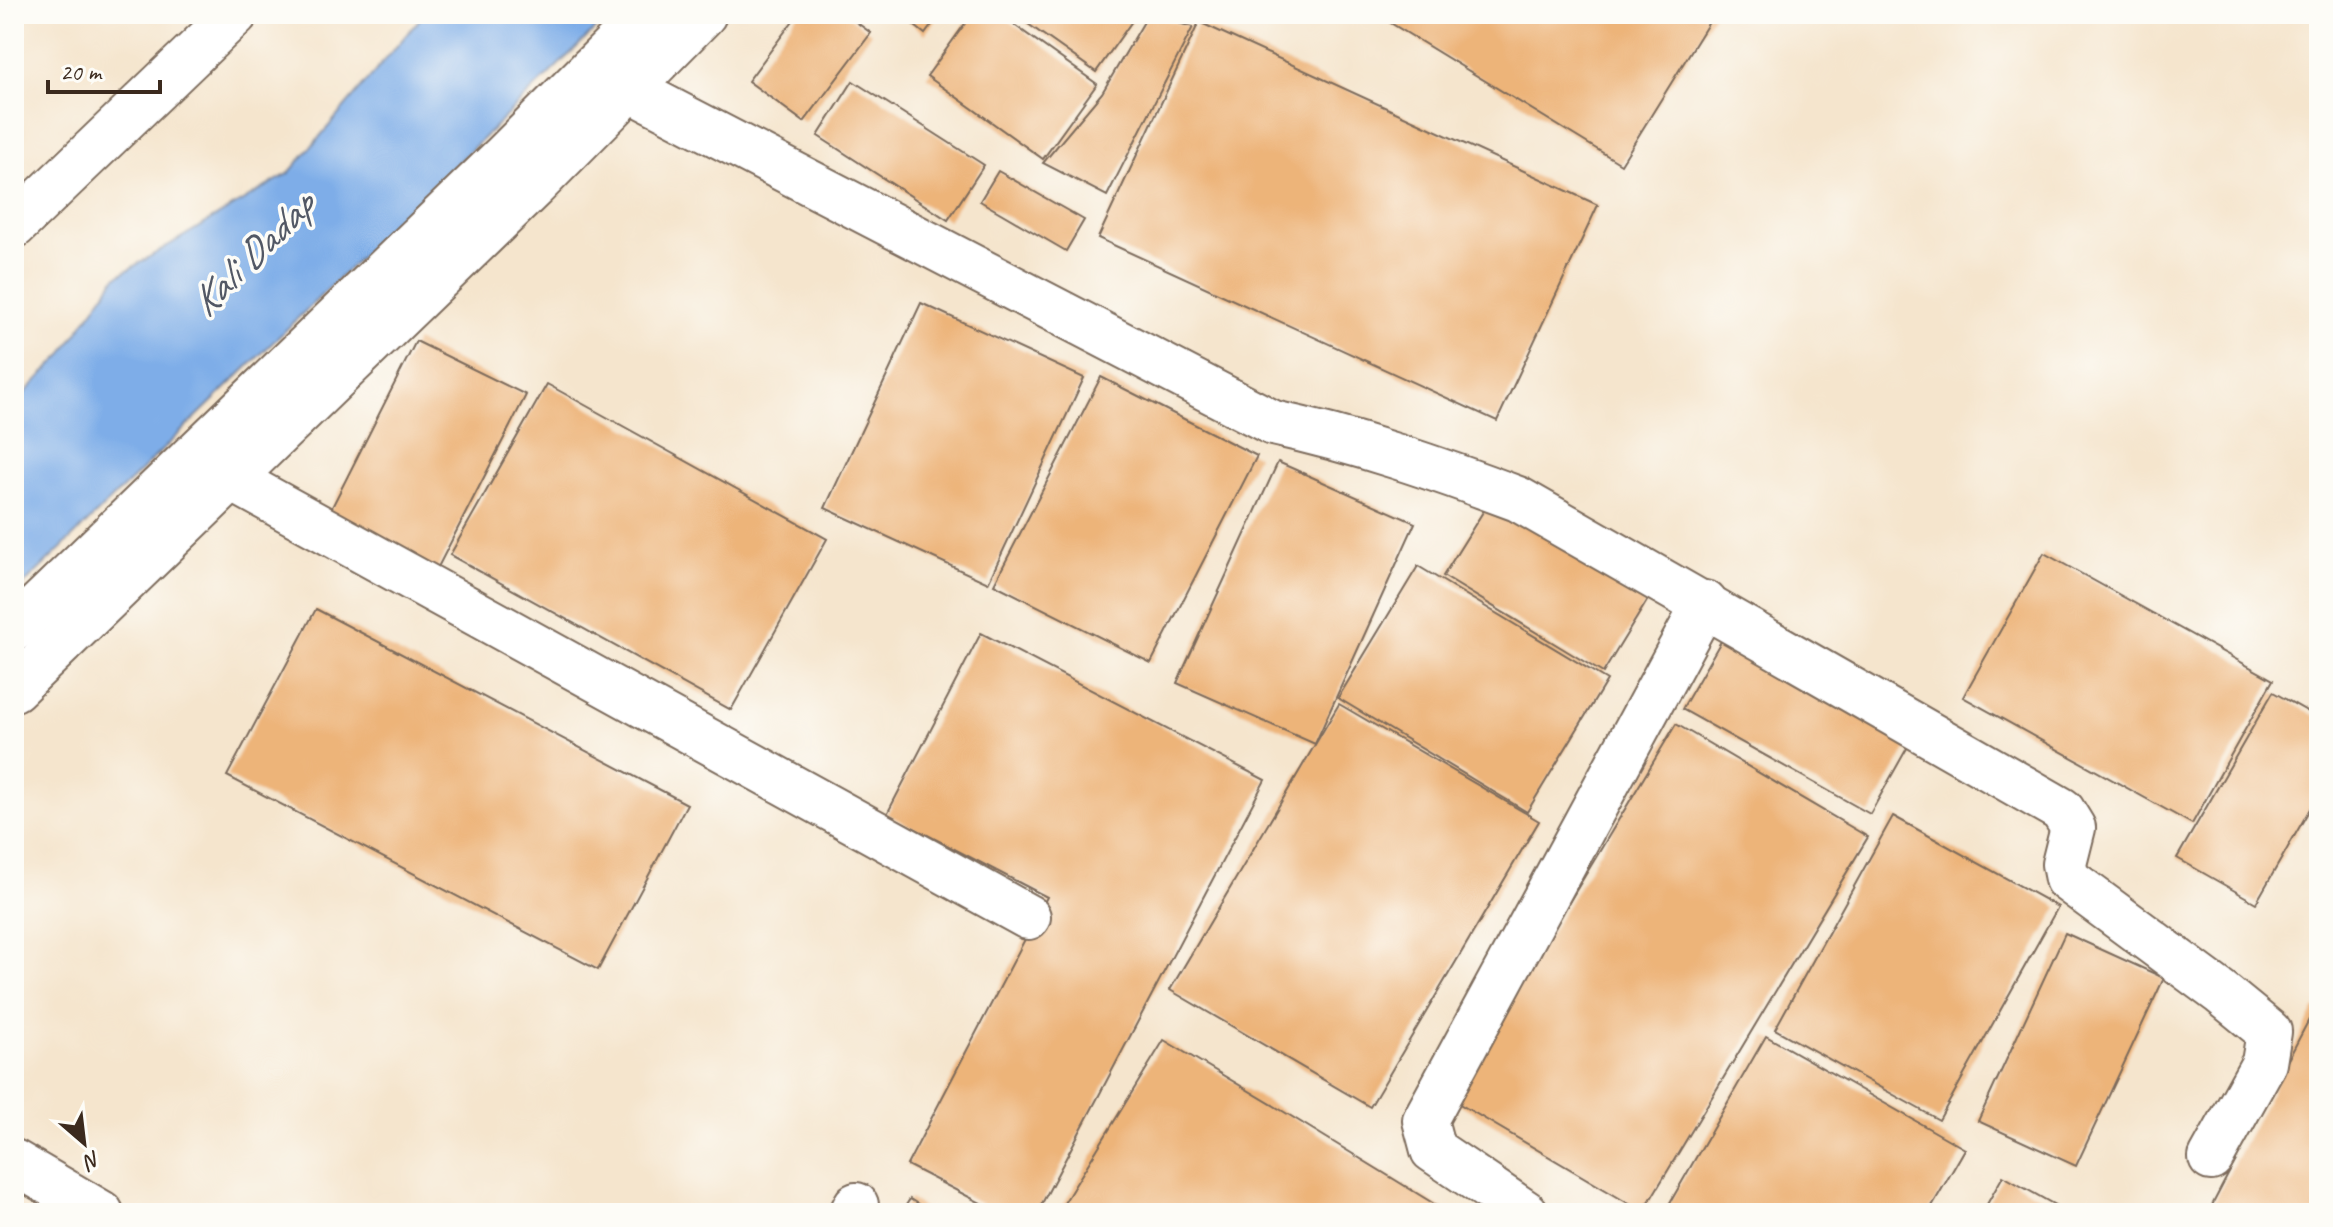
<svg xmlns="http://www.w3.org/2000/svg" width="2333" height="1227" font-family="Caveat,sans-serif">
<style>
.water{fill:#7eade8;stroke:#5c6c83;stroke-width:2}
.building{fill:#edb479}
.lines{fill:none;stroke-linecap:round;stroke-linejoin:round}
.minor-casing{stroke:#7c6b5b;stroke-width:48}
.minor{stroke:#fff;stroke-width:44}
.labels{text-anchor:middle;stroke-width:7;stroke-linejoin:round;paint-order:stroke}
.water-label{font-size:42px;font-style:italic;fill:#525865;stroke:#fdfcf7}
</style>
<rect width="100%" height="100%" fill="#fdfcf7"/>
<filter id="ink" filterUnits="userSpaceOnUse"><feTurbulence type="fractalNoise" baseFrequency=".0125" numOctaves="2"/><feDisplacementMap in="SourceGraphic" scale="16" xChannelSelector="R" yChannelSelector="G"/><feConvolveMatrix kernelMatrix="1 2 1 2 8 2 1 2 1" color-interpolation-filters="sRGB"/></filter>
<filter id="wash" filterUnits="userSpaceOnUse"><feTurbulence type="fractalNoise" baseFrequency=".006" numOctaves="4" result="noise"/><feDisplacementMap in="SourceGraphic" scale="32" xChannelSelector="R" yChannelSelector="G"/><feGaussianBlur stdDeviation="1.8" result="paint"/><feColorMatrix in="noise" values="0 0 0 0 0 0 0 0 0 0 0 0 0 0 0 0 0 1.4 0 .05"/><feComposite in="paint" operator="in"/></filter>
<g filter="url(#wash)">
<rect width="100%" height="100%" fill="#f5e5cd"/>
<path class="water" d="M 424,14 L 611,14 L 14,594 L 14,404 L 61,356 L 116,277 L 289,173 Z"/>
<g id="blocks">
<g class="building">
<path d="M 798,14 L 845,14 L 871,33 L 804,122 L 748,81 Z"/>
<path d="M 900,14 L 940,14 L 925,34 Z"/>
<path d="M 972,14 L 999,14 L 1097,84 L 1043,159 L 927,76 Z"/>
<path d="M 1014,14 L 1137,14 L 1096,72 Z"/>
<path d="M 1376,14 L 1714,14 L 1621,164 Z"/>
<path d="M 1148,15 L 1193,27 L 1107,196 L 1043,163 L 1102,93 Z"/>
<path d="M 1199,22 L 1598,205 L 1497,421 L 1098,238 Z"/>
<path d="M 853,81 L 984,165 L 948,220 L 818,136 Z"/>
<path d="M 998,171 L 1084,220 L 1066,251 L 980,201 Z"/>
<path d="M 921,303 L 1084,378 L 988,583 L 825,508 Z"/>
<path d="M 416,341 L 526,395 L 434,575 L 325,521 Z"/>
<path d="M 1101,377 L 1257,456 L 1151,663 L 994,584 Z"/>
<path d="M 547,384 L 827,539 L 731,710 L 450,555 Z"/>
<path d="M 1278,462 L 1415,523 L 1315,744 L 1177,683 Z"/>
<path d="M 1491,499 L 1650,596 L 1603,673 L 1443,576 Z"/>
<path d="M 2044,553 L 2273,680 L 2192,824 L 1963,697 Z"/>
<path d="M 1418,566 L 1607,680 L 1527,812 L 1338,698 Z"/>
<path d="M 316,609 L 687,804 L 598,970 L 227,776 Z"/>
<path d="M 1728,629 L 1915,734 L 1870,814 L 1682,709 Z"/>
<path d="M 981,633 L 1265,780 L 1037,1213 L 1000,1213 L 907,1165 L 1047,897 L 887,814 Z"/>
<path d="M 2273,692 L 2319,718 L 2319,793 L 2256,903 L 2177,858 Z"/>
<path d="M 1339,704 L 1539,821 L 1370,1107 L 1170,990 Z"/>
<path d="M 1676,724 L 1868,837 L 1643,1212 L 1451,1099 Z"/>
<path d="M 1893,816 L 2058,907 L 1939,1120 L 1775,1029 Z"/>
<path d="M 2065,933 L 2164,978 L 2076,1166 L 1978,1121 Z"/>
<path d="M 2315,1008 L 2319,1010 L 2319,1213 L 2208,1213 Z"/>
<path d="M 1766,1036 L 1965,1149 L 1928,1213 L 1664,1213 Z"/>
<path d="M 1164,1040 L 1281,1110 L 1449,1213 L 1058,1213 Z"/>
<path d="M 2003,1176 L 2069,1213 L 1982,1213 Z"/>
<path d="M 910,1199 L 932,1213 L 901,1213 Z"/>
</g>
</g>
</g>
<g filter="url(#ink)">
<use href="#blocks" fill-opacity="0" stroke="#7c6b5b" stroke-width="2"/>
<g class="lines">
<defs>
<g id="minor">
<path d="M 591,69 L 1273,423 C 1357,441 1438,469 1518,499 L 2062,810 L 2073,828 L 2064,864 L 2067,879 L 2220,992 L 2269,1032 L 2264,1063 L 2211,1158"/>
<path d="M 14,226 L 235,14"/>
<path d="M 192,457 L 1028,917"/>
<path d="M 14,629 L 504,156 L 646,14"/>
<path d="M 14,689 L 534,186 L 704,14"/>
<path d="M 14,1162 L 101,1213"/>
<path d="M 852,1213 L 856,1205"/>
<path d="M 1526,1213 L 1433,1150 L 1425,1120 L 1705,603"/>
</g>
</defs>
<use href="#minor" class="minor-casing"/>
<use href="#minor" class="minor"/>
</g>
</g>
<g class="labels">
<g class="water-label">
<text transform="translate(251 253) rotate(-45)" y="15">Kali Dadap</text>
</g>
</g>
<rect width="2333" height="1227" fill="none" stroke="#fdfcf7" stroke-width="48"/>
<g transform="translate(84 1143) rotate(152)" stroke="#fdfcf7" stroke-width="6" paint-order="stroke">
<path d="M0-6L14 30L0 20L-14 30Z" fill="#3b2a1e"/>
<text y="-12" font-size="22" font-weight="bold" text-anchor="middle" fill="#3b2a1e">N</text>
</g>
<path d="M48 80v12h112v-12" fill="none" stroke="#3b2a1e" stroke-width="4"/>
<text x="60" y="80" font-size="24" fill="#3b2a1e" stroke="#fdfcf7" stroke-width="6" paint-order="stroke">20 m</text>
</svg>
